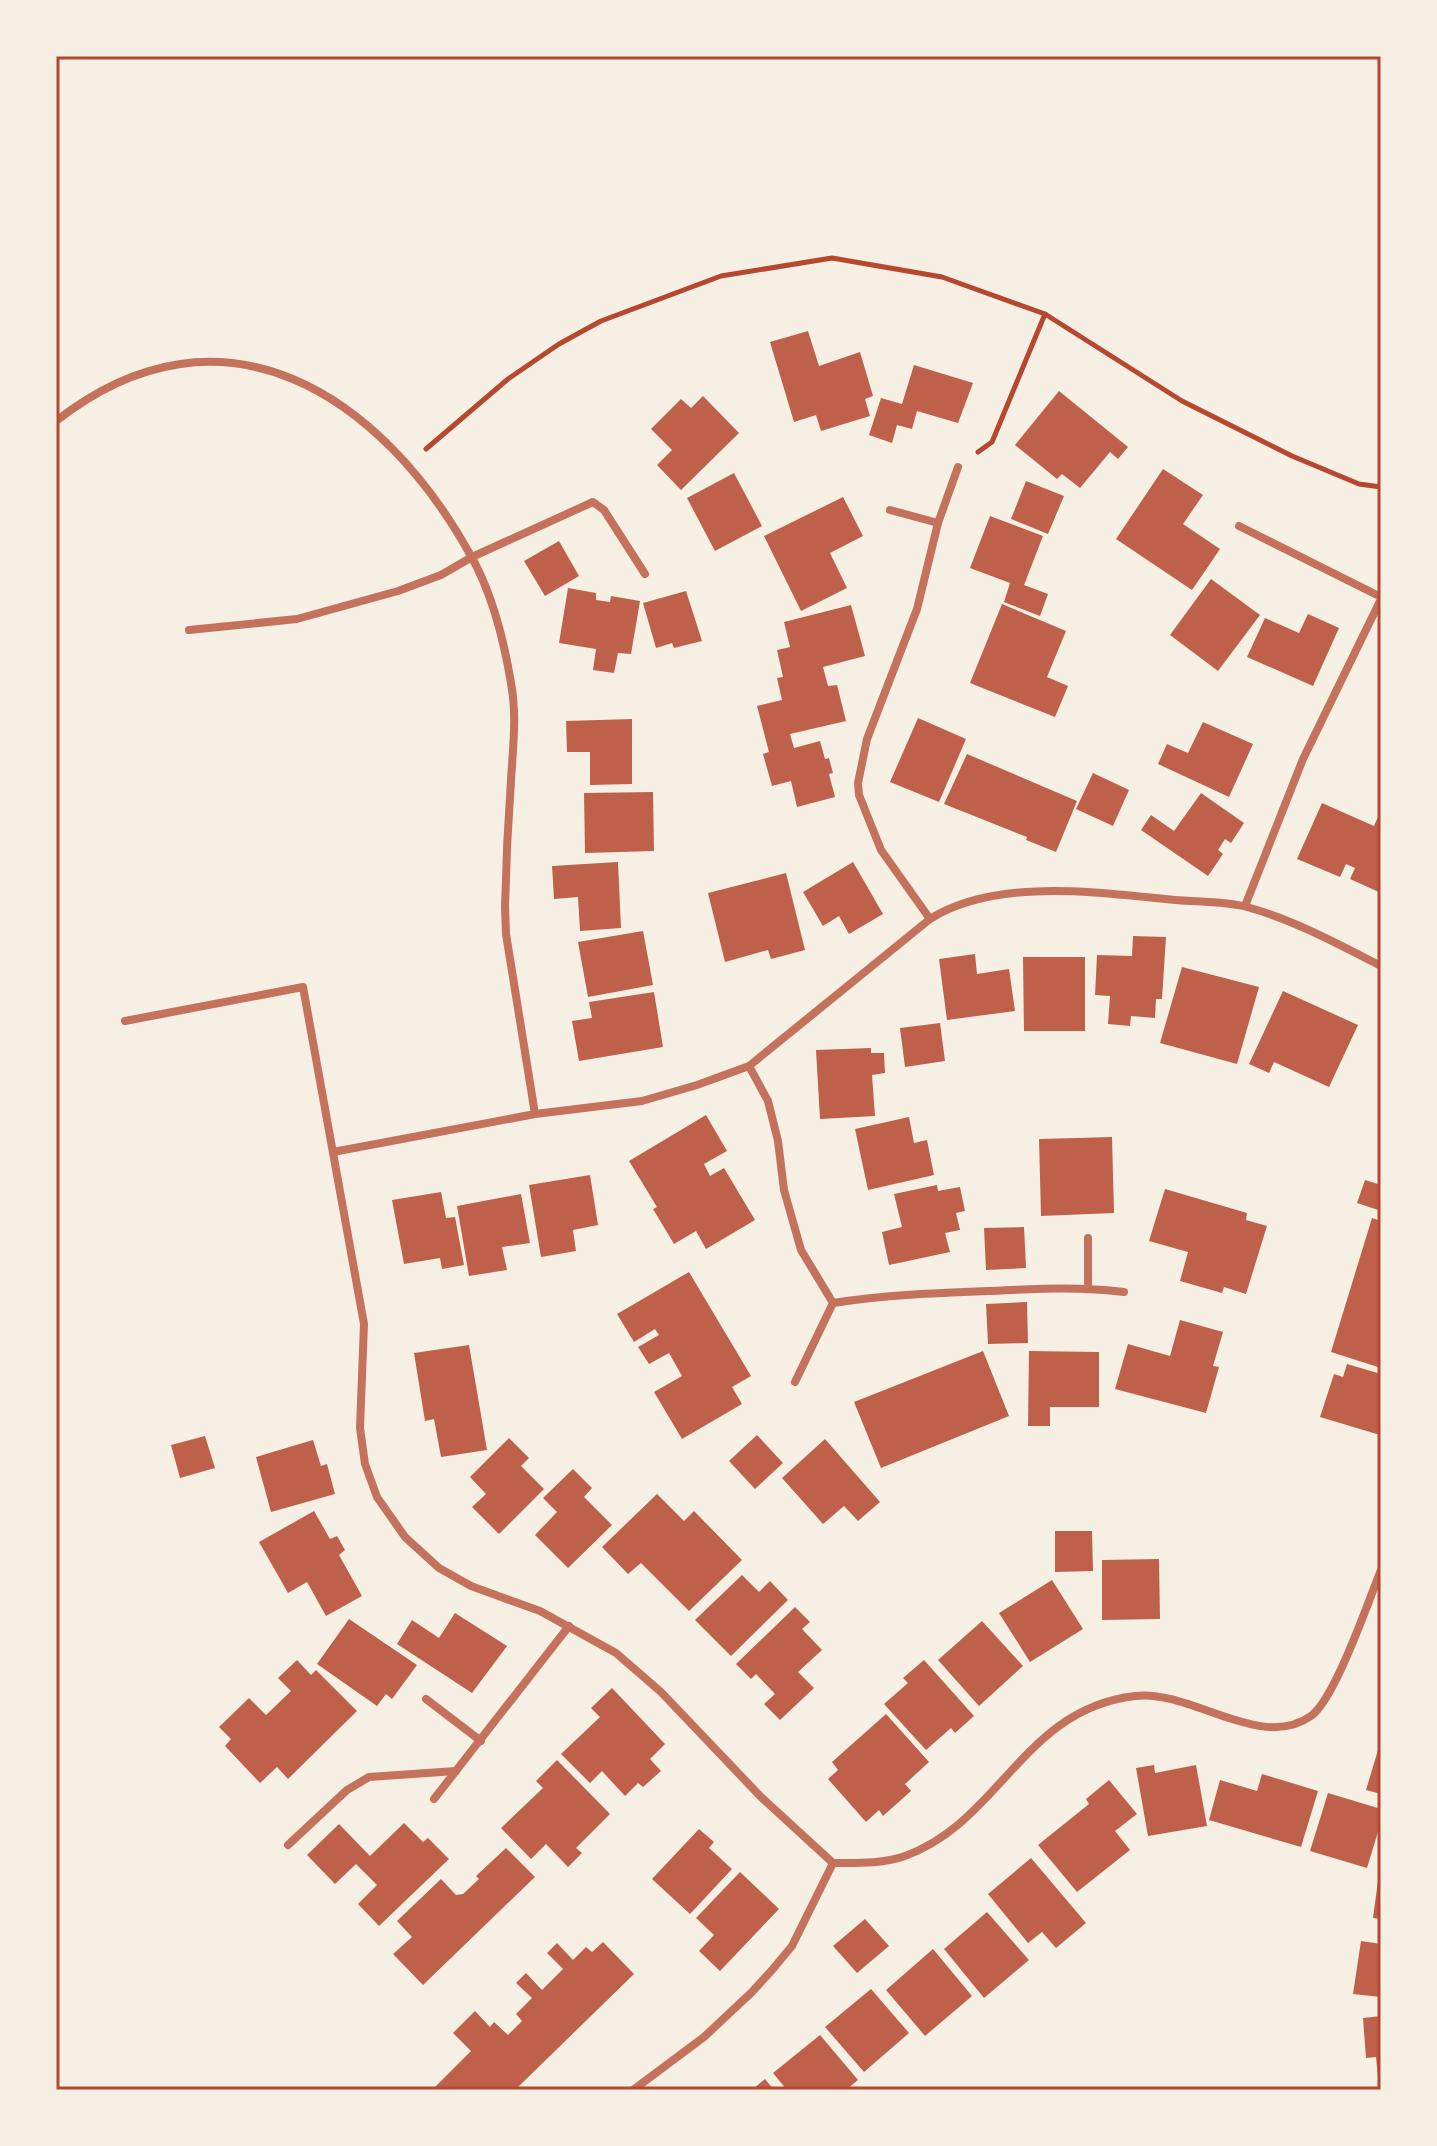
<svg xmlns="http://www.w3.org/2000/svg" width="1437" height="2146" font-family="Inter,sans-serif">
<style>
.building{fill:#bf614a}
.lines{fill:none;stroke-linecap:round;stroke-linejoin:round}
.path{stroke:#b5482f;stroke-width:5}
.minor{stroke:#c5725c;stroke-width:8}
.neatline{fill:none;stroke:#b5482f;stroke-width:3}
</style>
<rect width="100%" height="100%" fill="#f6efe4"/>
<g class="building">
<path d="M 808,331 L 819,366 L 860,352 L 873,396 L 865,399 L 870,416 L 821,431 L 816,415 L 794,422 L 770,342 Z"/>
<path d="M 914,365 L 973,383 L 958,423 L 917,411 L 912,429 L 897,425 L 892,443 L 869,435 L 881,398 L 902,404 Z"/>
<path d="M 1059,391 L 1128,447 L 1118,459 L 1110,452 L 1080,488 L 1062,474 L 1057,479 L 1015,445 Z"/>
<path d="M 703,396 L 739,433 L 681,490 L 657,465 L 672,450 L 651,429 L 681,399 L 691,408 Z"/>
<path d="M 1163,469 L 1203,495 L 1183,524 L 1220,549 L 1192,590 L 1116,539 Z"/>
<path d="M 734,473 L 762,526 L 715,551 L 687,498 Z"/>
<path d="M 1026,481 L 1064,496 L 1048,534 L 1011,519 Z"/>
<path d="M 843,497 L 863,536 L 830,553 L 847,588 L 801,611 L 764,536 Z"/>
<path d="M 990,516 L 1043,536 L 1024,585 L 1048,594 L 1040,616 L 1004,602 L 1010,583 L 970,568 Z"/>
<path d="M 559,541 L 579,576 L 545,596 L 524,561 Z"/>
<path d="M 1211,579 L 1260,615 L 1218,671 L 1170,635 Z"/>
<path d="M 568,588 L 596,593 L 596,600 L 610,602 L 611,596 L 640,601 L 631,654 L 618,653 L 614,673 L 593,670 L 596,649 L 559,643 Z"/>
<path d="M 686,591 L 702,641 L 674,648 L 672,643 L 656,648 L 643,603 Z"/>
<path d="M 1002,604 L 1066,631 L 1047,677 L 1068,686 L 1055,717 L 970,683 Z"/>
<path d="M 851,605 L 865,656 L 823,667 L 828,686 L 837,685 L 846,721 L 790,734 L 794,748 L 820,741 L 825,759 L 829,758 L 833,773 L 829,774 L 835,797 L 797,807 L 791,781 L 772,786 L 763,754 L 769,752 L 757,706 L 782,700 L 777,678 L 783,677 L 777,650 L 790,647 L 784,622 Z"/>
<path d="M 1308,614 L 1339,628 L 1313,686 L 1247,657 L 1265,618 L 1299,633 Z"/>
<path d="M 918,718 L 966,739 L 939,802 L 890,782 Z"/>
<path d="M 632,719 L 632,784 L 590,785 L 590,752 L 567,752 L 566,721 Z"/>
<path d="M 1203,722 L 1253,744 L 1229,797 L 1158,764 L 1167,744 L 1188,753 Z"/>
<path d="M 967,754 L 1077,801 L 1056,852 L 1026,840 L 1027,837 L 944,804 Z"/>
<path d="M 1093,773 L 1129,790 L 1113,826 L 1076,809 Z"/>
<path d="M 653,792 L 654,851 L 585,853 L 584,793 Z"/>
<path d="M 1201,793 L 1244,823 L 1231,843 L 1225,839 L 1218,850 L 1223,854 L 1208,876 L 1141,830 L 1151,815 L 1174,831 Z"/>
<path d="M 1322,803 L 1374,826 L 1381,810 L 1381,893 L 1350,879 L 1355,868 L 1346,864 L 1340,877 L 1297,859 Z"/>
<path d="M 618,862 L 621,928 L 580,931 L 578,897 L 554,899 L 552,866 Z"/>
<path d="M 853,862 L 883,914 L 849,934 L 839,916 L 823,926 L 803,892 Z"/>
<path d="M 786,873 L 805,950 L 771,959 L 768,950 L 725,962 L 708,893 Z"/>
<path d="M 643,931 L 653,985 L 588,997 L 578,942 Z"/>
<path d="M 1133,936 L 1166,937 L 1162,999 L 1156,999 L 1155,1018 L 1131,1016 L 1130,1026 L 1108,1024 L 1110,996 L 1095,995 L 1097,955 L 1132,956 Z"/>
<path d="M 975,954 L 977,974 L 1009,969 L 1015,1011 L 947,1020 L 939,959 Z"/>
<path d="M 1023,957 L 1085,957 L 1085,1031 L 1024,1031 Z"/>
<path d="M 1182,967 L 1259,987 L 1237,1064 L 1160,1043 Z"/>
<path d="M 1283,991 L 1358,1025 L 1329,1087 L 1274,1062 L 1269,1073 L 1249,1064 Z"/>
<path d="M 654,992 L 663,1047 L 579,1061 L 572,1021 L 592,1018 L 589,1002 Z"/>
<path d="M 940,1023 L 945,1061 L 905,1067 L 900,1028 Z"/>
<path d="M 871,1048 L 871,1053 L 884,1053 L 885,1073 L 872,1075 L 875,1116 L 820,1119 L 816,1050 Z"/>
<path d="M 706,1115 L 727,1151 L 704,1164 L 710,1176 L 724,1168 L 755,1220 L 706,1249 L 696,1231 L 674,1244 L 653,1209 L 657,1207 L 629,1161 Z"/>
<path d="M 909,1117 L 914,1143 L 927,1140 L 934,1175 L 868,1190 L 855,1129 Z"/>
<path d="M 1112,1137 L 1114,1213 L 1041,1216 L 1039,1139 Z"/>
<path d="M 590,1175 L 598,1225 L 573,1230 L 576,1251 L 541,1257 L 529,1185 Z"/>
<path d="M 1365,1180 L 1381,1185 L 1381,1211 L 1357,1203 Z"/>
<path d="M 937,1185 L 938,1191 L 960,1187 L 965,1211 L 956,1213 L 960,1230 L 945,1233 L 950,1252 L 889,1265 L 882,1232 L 902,1227 L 894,1194 Z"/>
<path d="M 1165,1189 L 1247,1213 L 1246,1220 L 1267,1226 L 1246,1294 L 1224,1287 L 1222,1293 L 1180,1281 L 1188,1252 L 1149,1241 Z"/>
<path d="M 441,1192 L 446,1218 L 455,1217 L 464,1265 L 442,1269 L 440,1258 L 404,1264 L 392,1200 Z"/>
<path d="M 521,1194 L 530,1243 L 502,1247 L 507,1270 L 469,1276 L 457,1206 Z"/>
<path d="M 1372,1218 L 1381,1221 L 1381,1368 L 1331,1352 Z"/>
<path d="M 1024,1227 L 1026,1268 L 986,1270 L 984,1228 Z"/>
<path d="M 689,1272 L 751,1376 L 732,1387 L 742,1404 L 682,1439 L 654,1392 L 682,1376 L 669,1353 L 649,1364 L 638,1347 L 659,1335 L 655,1329 L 634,1342 L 617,1314 Z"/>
<path d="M 1027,1302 L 1028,1343 L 988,1344 L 986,1304 Z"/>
<path d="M 1180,1320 L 1223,1332 L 1213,1366 L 1219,1367 L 1206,1413 L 1115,1389 L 1128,1344 L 1170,1356 Z"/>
<path d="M 469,1345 L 487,1450 L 441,1457 L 434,1419 L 425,1421 L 414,1353 Z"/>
<path d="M 983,1351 L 1009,1416 L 881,1468 L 854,1402 Z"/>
<path d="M 1029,1351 L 1099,1352 L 1099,1407 L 1050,1407 L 1050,1426 L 1028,1426 Z"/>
<path d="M 1347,1364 L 1381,1374 L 1380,1435 L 1320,1417 L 1334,1374 L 1343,1377 Z"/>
<path d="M 757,1435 L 783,1463 L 755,1489 L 729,1461 Z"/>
<path d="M 205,1436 L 215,1468 L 180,1478 L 171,1445 Z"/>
<path d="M 509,1438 L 529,1458 L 521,1466 L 544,1489 L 499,1534 L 472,1507 L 486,1494 L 470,1477 Z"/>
<path d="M 825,1439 L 880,1502 L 858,1521 L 844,1506 L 823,1524 L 782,1478 Z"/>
<path d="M 313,1440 L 321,1466 L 327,1464 L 335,1494 L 271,1512 L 256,1457 Z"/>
<path d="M 573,1469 L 592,1488 L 584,1497 L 612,1525 L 568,1568 L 535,1535 L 557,1512 L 543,1498 Z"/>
<path d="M 657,1494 L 684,1521 L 694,1511 L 742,1560 L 689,1611 L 641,1563 L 628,1574 L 602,1547 Z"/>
<path d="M 314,1511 L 330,1539 L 337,1536 L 345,1550 L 339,1555 L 362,1596 L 326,1616 L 307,1582 L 288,1593 L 259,1542 Z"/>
<path d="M 1055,1531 L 1092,1531 L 1093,1571 L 1055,1572 Z"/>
<path d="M 1159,1559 L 1160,1619 L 1102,1620 L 1102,1560 Z"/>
<path d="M 742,1575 L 759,1592 L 770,1581 L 788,1600 L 731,1656 L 695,1620 Z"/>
<path d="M 1052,1580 L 1083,1629 L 1030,1662 L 999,1613 Z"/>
<path d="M 795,1607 L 810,1622 L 802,1629 L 822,1650 L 798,1672 L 814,1688 L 780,1720 L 764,1704 L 775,1694 L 756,1674 L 751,1679 L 736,1664 Z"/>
<path d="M 455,1613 L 507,1646 L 472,1693 L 397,1644 L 412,1620 L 439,1638 Z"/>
<path d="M 349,1619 L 417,1665 L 392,1699 L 386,1694 L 377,1706 L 317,1664 Z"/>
<path d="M 982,1621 L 1023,1666 L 979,1706 L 938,1660 Z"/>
<path d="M 297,1660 L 311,1675 L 316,1670 L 357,1711 L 288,1779 L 277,1767 L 260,1783 L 225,1746 L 231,1739 L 219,1727 L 249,1698 L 266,1715 L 291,1691 L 278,1678 Z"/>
<path d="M 924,1660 L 974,1716 L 955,1733 L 951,1728 L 926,1750 L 884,1704 L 908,1683 L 903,1678 Z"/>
<path d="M 612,1688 L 665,1744 L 650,1759 L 661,1771 L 643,1787 L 638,1783 L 625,1796 L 602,1771 L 590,1783 L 561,1754 L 600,1717 L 591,1708 Z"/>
<path d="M 886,1714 L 929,1762 L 905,1784 L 911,1791 L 883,1816 L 879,1810 L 866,1822 L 828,1779 L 838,1770 L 832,1762 Z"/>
<path d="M 1378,1750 L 1381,1751 L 1381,1794 L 1366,1790 Z"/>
<path d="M 557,1760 L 610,1814 L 576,1848 L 582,1853 L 568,1867 L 546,1844 L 531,1859 L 501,1828 L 543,1788 L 536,1781 Z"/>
<path d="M 1154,1765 L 1155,1773 L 1196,1765 L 1207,1826 L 1148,1836 L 1136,1768 Z"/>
<path d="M 1262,1774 L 1318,1791 L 1301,1847 L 1209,1820 L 1220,1780 L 1257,1791 Z"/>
<path d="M 1109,1780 L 1137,1814 L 1115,1831 L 1130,1850 L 1077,1892 L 1038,1845 L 1089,1804 L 1086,1799 Z"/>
<path d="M 1328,1793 L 1381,1809 L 1381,1822 L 1367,1868 L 1310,1851 Z"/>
<path d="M 404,1823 L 423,1842 L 428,1838 L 449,1859 L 379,1926 L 358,1904 L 377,1885 L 356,1864 L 335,1884 L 307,1855 L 339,1824 L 370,1856 Z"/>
<path d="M 699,1829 L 714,1842 L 709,1848 L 732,1869 L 690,1914 L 652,1879 Z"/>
<path d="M 506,1848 L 535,1877 L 423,1985 L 393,1954 L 412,1937 L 397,1921 L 441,1879 L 456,1895 L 463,1894 L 479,1879 L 476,1876 Z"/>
<path d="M 1031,1858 L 1086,1923 L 1056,1948 L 1042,1932 L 1028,1943 L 988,1894 Z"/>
<path d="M 740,1872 L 779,1909 L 720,1971 L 699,1951 L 714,1935 L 696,1918 Z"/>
<path d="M 1379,1873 L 1381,1873 L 1381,1919 L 1373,1918 Z"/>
<path d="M 987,1912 L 1029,1960 L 984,1998 L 944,1949 Z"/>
<path d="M 865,1919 L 889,1946 L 857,1973 L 833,1946 Z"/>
<path d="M 1361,1941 L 1381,1944 L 1381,1997 L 1353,1994 Z"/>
<path d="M 603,1942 L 634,1974 L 515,2090 L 432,2090 L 471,2051 L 453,2033 L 475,2011 L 490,2027 L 494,2022 L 508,2035 L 522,2021 L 516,2014 L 532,1998 L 516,1983 L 526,1973 L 542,1990 L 563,1969 L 547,1953 L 557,1943 L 573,1960 L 586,1947 L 592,1952 Z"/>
<path d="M 933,1949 L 972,1996 L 925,2036 L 886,1990 Z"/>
<path d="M 871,1989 L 909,2033 L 864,2072 L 825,2027 Z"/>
<path d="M 1381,2016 L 1381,2087 L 1379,2087 L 1376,2057 L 1366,2058 L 1363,2018 Z"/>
<path d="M 820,2035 L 858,2080 L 846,2090 L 787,2090 L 773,2073 Z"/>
<path d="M 765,2079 L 774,2090 L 752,2090 Z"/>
</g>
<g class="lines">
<g class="path">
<path d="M 426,449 L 508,379 L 559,344 L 601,321 L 721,276 L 832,258 L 942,277 L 1045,314 L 1182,401 L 1292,456 L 1359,484 L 1381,487"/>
<path d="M 978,452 L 992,442 L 1045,314"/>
</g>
<g class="minor">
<path d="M 56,421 C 223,290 382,395 471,556 C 492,593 504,641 511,683 C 517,715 513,747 511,780 C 508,822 506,864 505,907 L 506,934 L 535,1114"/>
<path d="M 890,510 L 938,523"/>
<path d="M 1239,526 L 1381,597"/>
<path d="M 189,630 L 297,619 L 398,591 L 441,575 L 472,557 L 593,502 L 604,510 L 645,574"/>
<path d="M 1245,906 L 1303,759 L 1381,599"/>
<path d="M 930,919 L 881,850 L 859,795 L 858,783 L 867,739 L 917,609 L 938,523 L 958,467"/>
<path d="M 125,1021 L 303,987 L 364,1324 L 360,1428 L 365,1464 L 377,1497 L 405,1537 L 439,1568 L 471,1586 L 540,1611 L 616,1653 L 661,1692 L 761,1797 L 833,1863 C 857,1863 883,1864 905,1856 C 1001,1821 1023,1709 1135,1696 C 1191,1689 1260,1752 1311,1716 C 1335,1699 1368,1602 1381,1570"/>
<path d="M 749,1066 L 768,1101 L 778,1141 L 784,1190 L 801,1250 L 833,1303 L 795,1382"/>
<path d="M 333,1152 L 535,1114 L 642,1101 L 697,1085 L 749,1066 L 930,919 C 997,877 1099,893 1175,900 C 1198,902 1225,901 1247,907 C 1294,920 1338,944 1381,966"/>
<path d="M 1088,1238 L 1088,1287"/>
<path d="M 833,1303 C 884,1295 936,1293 988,1291 C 1033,1289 1078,1286 1124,1292"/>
<path d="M 426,1699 L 481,1741"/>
<path d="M 434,1799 L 569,1626"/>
<path d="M 288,1845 L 347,1790 L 369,1777 L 456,1771"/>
<path d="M 633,2090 L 704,2037 L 752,1992 L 772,1970 L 792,1946 L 833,1863"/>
</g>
</g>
<rect width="1437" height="2146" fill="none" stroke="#f6efe4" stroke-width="116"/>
<rect x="58" y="58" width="1321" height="2030" class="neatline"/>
</svg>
